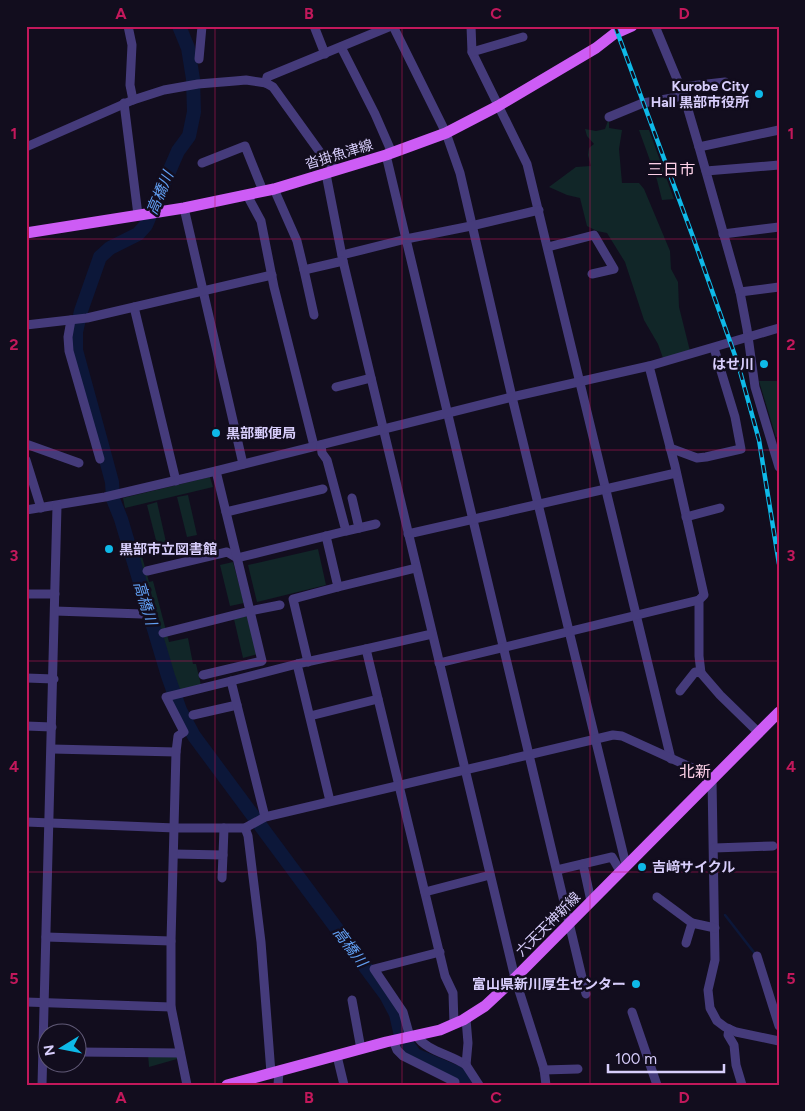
<svg xmlns="http://www.w3.org/2000/svg" width="805" height="1111" font-family="Figtree,'Noto Sans JP',sans-serif">
<style>
.green{fill:#112628}
.lines{fill:none;stroke-linecap:round;stroke-linejoin:round}
.stream{stroke:#0c1739;stroke-width:2.5}
.river{stroke:#0c1739;stroke-width:14}
.minor{stroke:#453b7b;stroke-width:9}
.major{stroke:#cd5cf5;stroke-width:11}
.rail-casing{stroke:#0eb9e8;stroke-width:4.5}
.rail{stroke:#120d1e;stroke-width:2.5;stroke-dasharray:8;stroke-linecap:butt}
.grid{fill:none;stroke:#c2185b;stroke-width:1;stroke-opacity:0.55}
.poi-dot{fill:#0eb9e8;stroke:#120d1e;stroke-width:2}
.labels{text-anchor:middle;stroke-width:5;stroke-linejoin:round;paint-order:stroke}
.poi-label{font-size:14px;font-weight:bold;fill:#d8cefc;stroke:#120d1e;text-anchor:end}
.street-label{font-size:14px;fill:#d8cefc;stroke:#120d1e}
.water-label{font-size:15px;font-style:italic;fill:#62a1f5;stroke:#120d1e}
.quarter-label{font-size:16px;fill:#fcd0e7;stroke:#120d1e}
.neatline{fill:none;stroke:#c2185b;stroke-width:2}
.grid-label{font-size:16px;text-anchor:middle;font-weight:bold;fill:#c2185b}
</style>
<rect width="100%" height="100%" fill="#120d1e"/>
<g class="green">
<path d="M 609,118 L 609,128 L 622,130 L 619,149 L 622,183 L 639,183 L 644,189 L 670,251 L 671,269 L 678,282 L 679,307 L 690,351 L 663,358 L 658,344 L 644,320 L 625,262 L 607,233 L 597,231 L 587,226 L 580,198 L 567,195 L 549,187 L 576,167 L 591,166 L 588,155 L 589,148 L 594,144 L 587,136 L 585,129 L 596,131 L 605,129 Z"/>
<path d="M 639,130 L 649,130 L 674,199 L 662,200 L 657,180 Z"/>
<path d="M 759,381 L 778,381 L 779,437 L 776,437 Z"/>
<path d="M 210,477 L 213,487 L 125,508 L 123,498 Z"/>
<path d="M 188,495 L 197,535 L 187,537 L 177,497 Z"/>
<path d="M 157,502 L 166,542 L 157,544 L 147,505 Z"/>
<path d="M 135,549 L 140,549 L 149,582 L 153,581 L 169,642 L 188,638 L 193,664 L 196,664 L 201,685 L 178,691 Z"/>
<path d="M 318,549 L 326,585 L 257,602 L 248,565 Z"/>
<path d="M 233,562 L 244,603 L 230,606 L 220,565 Z"/>
<path d="M 247,616 L 258,654 L 243,658 L 234,619 Z"/>
<path d="M 148,1054 L 177,1054 L 177,1059 L 149,1067 Z"/>
</g>
<g class="lines">
<path class="stream" d="M 725,915 L 756,955"/>
<path class="river" d="M 179,26 L 188,48 L 193,79 L 194,112 L 189,136 L 178,151 L 146,225 L 138,234 L 110,248 L 100,257 L 81,311 L 76,332 L 76,350 L 105,456 L 112,482 L 113,499 L 121,519 L 168,676 L 180,710 L 194,736 L 386,995 L 396,1014 L 401,1036 L 415,1055 L 460,1074 L 471,1085"/>
<g class="minor">
<path d="M 128,26 L 132,45 L 130,85 L 133,100"/>
<path d="M 314,26 L 325,54"/>
<path d="M 393,26 L 446,133 L 460,173 L 512,397 L 626,865"/>
<path d="M 471,26 L 472,52 L 527,164 L 671,759"/>
<path d="M 655,26 L 684,96 L 699,147 L 740,292 L 747,329 L 755,387 L 779,467"/>
<path d="M 341,47 L 375,114 L 392,153"/>
<path d="M 472,52 L 523,37"/>
<path d="M 199,59 L 202,26"/>
<path d="M 266,83 L 273,87 L 322,155 L 336,170"/>
<path d="M 681,87 L 725,82"/>
<path d="M 124,103 L 138,215"/>
<path d="M 609,117 L 643,103 L 684,96"/>
<path d="M 26,147 L 133,100 L 164,90 L 198,84 L 235,81 L 246,80 L 266,83 L 267,77 L 391,26"/>
<path d="M 699,147 L 779,130"/>
<path d="M 386,155 L 586,994"/>
<path d="M 202,163 L 245,146 L 263,191"/>
<path d="M 706,171 L 779,165"/>
<path d="M 326,174 L 343,261 L 465,769 L 515,978 L 544,1069 L 546,1085"/>
<path d="M 274,189 L 297,241 L 304,270"/>
<path d="M 247,195 L 261,221 L 274,287 L 314,446"/>
<path d="M 184,208 L 243,464"/>
<path d="M 723,234 L 779,227"/>
<path d="M 548,247 L 594,235 L 614,269 L 592,274"/>
<path d="M 342,255 L 406,239 L 471,226 L 539,210"/>
<path d="M 740,292 L 779,287"/>
<path d="M 134,307 L 176,481"/>
<path d="M 314,315 L 304,270 L 343,261"/>
<path d="M 71,320 L 68,337 L 69,351 L 100,459"/>
<path d="M 26,325 L 87,318 L 272,275"/>
<path d="M 649,366 L 675,466 L 704,595 L 699,600 L 699,656 L 701,673"/>
<path d="M 336,387 L 371,378"/>
<path d="M 26,444 L 79,463"/>
<path d="M 670,448 L 697,458 L 706,457 L 741,449 L 735,417 L 714,348"/>
<path d="M 26,460 L 41,508"/>
<path d="M 26,510 L 105,497 L 216,471 L 512,397 L 649,366 L 779,328"/>
<path d="M 226,512 L 323,489"/>
<path d="M 686,517 L 720,508"/>
<path d="M 359,528 L 376,524"/>
<path d="M 346,531 L 359,528 L 352,498"/>
<path d="M 408,534 L 676,473"/>
<path d="M 147,571 L 227,552 L 237,558 L 346,531 L 327,460 L 322,453 L 321,445"/>
<path d="M 338,587 L 416,568"/>
<path d="M 26,594 L 55,594"/>
<path d="M 55,611 L 142,614"/>
<path d="M 163,633 L 250,611 L 216,471"/>
<path d="M 432,634 L 366,649 L 445,976 L 453,993 L 454,1024"/>
<path d="M 308,662 L 293,599 L 338,587 L 326,536"/>
<path d="M 439,663 L 699,600"/>
<path d="M 203,675 L 262,661 L 250,611 L 280,605"/>
<path d="M 26,678 L 54,679"/>
<path d="M 680,691 L 695,672 L 701,673 L 720,695 L 759,733"/>
<path d="M 193,715 L 237,705"/>
<path d="M 310,716 L 378,699"/>
<path d="M 26,726 L 52,727"/>
<path d="M 52,749 L 176,752"/>
<path d="M 330,801 L 297,664 L 366,649"/>
<path d="M 265,817 L 231,681 L 297,664"/>
<path d="M 26,822 L 175,828 L 245,828 L 265,817 L 613,735 L 622,736 L 710,776 L 712,779 L 715,960 L 708,990 L 710,1008 L 717,1021 L 725,1027 L 736,1032 L 779,1041"/>
<path d="M 245,828 L 248,836 L 261,942 L 271,1073"/>
<path d="M 714,848 L 773,846"/>
<path d="M 174,854 L 223,855 L 222,878"/>
<path d="M 223,855 L 224,828"/>
<path d="M 583,864 L 591,901"/>
<path d="M 557,870 L 612,857 L 620,871"/>
<path d="M 425,892 L 490,875"/>
<path d="M 657,897 L 692,923"/>
<path d="M 46,937 L 171,941"/>
<path d="M 686,943 L 692,923 L 715,928"/>
<path d="M 757,956 L 779,1026"/>
<path d="M 352,1000 L 361,1049"/>
<path d="M 26,1002 L 171,1007"/>
<path d="M 632,1012 L 657,1085"/>
<path d="M 729,1029 L 728,1035 L 734,1045 L 736,1065 L 742,1085"/>
<path d="M 416,1035 C 426,1051 450,1054 466,1065 L 468,1043 L 466,1019"/>
<path d="M 410,1037 L 403,1012 L 374,969 L 440,952"/>
<path d="M 393,1040 L 397,1050 L 403,1056 L 455,1082"/>
<path d="M 78,1052 L 180,1053"/>
<path d="M 337,1056 L 344,1085"/>
<path d="M 466,1065 L 479,1085"/>
<path d="M 544,1070 L 578,1069"/>
<path d="M 42,1085 L 57,506"/>
<path d="M 187,1085 L 171,1007 L 171,941 L 176,752 L 178,736 L 184,732 L 166,697 L 231,681"/>
<path d="M 278,1085 L 279,1071"/>
</g>
<g class="major">
<path d="M 26,233 L 184,208 L 274,189 L 386,155 L 446,133 L 498,106 L 596,48 L 614,34 L 632,26"/>
<path d="M 227,1085 L 386,1042 L 440,1030 L 463,1020 L 485,1006 L 515,978 L 779,712"/>
</g>
<defs>
<path id="rail" d="M 615,26 L 693,237 L 738,364 L 759,440 L 779,564"/>
</defs>
<use href="#rail" class="rail-casing"/>
<use href="#rail" class="rail"/>
</g>
<path class="grid" d="M 215,26 L 215,1085M 402,26 L 402,1085M 590,26 L 590,1085M 26,239 L 779,239M 26,450 L 779,450M 26,661 L 779,661M 26,872 L 779,872"/>
<g class="poi-dot">
<circle cx="759" cy="94" r="5"/>
<circle cx="764" cy="364" r="5"/>
<circle cx="216" cy="433" r="5"/>
<circle cx="109" cy="549" r="5"/>
<circle cx="642" cy="867" r="5"/>
<circle cx="636" cy="984" r="5"/>
</g>
<g class="labels">
<g class="poi-label">
<text x="749" y="91">Kurobe City<tspan x="749" dy="16">Hall 黒部市役所</tspan></text>
<text x="754" y="369">はせ川</text>
<text x="226" y="438" text-anchor="start">黒部郵便局</text>
<text x="119" y="554" text-anchor="start">黒部市立図書館</text>
<text x="652" y="872" text-anchor="start">吉﨑サイクル</text>
<text x="626" y="989">富山県新川厚生センター</text>
</g>
<g class="street-label">
<text transform="translate(339 154) rotate(-17)" y="5">沓掛魚津線</text>
<text transform="translate(548 924) rotate(-45)" y="5">六天天神新線</text>
</g>
<g class="water-label">
<text transform="translate(160 193) rotate(-67)" y="5">高橋川</text>
<text transform="translate(145 603) rotate(73)" y="5">高橋川</text>
<text transform="translate(350 947) rotate(53)" y="5">高橋川</text>
</g>
<g class="quarter-label">
<text x="671" y="175">三日市</text>
<text x="695" y="777">北新</text>
</g>
</g>
<rect width="805" height="1111" fill="none" stroke="#120d1e" stroke-width="55"/>
<g transform="translate(62 1048) rotate(260)"><circle r="24" fill="#120d1e" stroke="#615a77"/>
<path d="M0-4L9 19L0 12L-9 19Z" fill="#0eb9e8"/>
<text y="-8" font-size="14" font-weight="bold" text-anchor="middle" fill="#d8cefc">N</text>
</g>
<path d="M608 1064v8h116v-8" fill="none" stroke="#d8cefc" stroke-width="2.5"/>
<text x="615" y="1064" font-size="15" fill="#d8cefc" stroke="#120d1e" stroke-width="4" paint-order="stroke">100 m</text>
<rect x="28" y="28" width="750" height="1056" class="neatline"/>
<g class="grid-label">
<text x="121" y="19">A</text>
<text x="309" y="19">B</text>
<text x="496" y="19">C</text>
<text x="684" y="19">D</text>
<text x="14" y="139">1</text>
<text x="791" y="139">1</text>
<text x="14" y="350">2</text>
<text x="791" y="350">2</text>
<text x="14" y="561">3</text>
<text x="791" y="561">3</text>
<text x="14" y="772">4</text>
<text x="791" y="772">4</text>
<text x="14" y="984">5</text>
<text x="791" y="984">5</text>
<text x="121" y="1103">A</text>
<text x="309" y="1103">B</text>
<text x="496" y="1103">C</text>
<text x="684" y="1103">D</text>
</g>
</svg>
